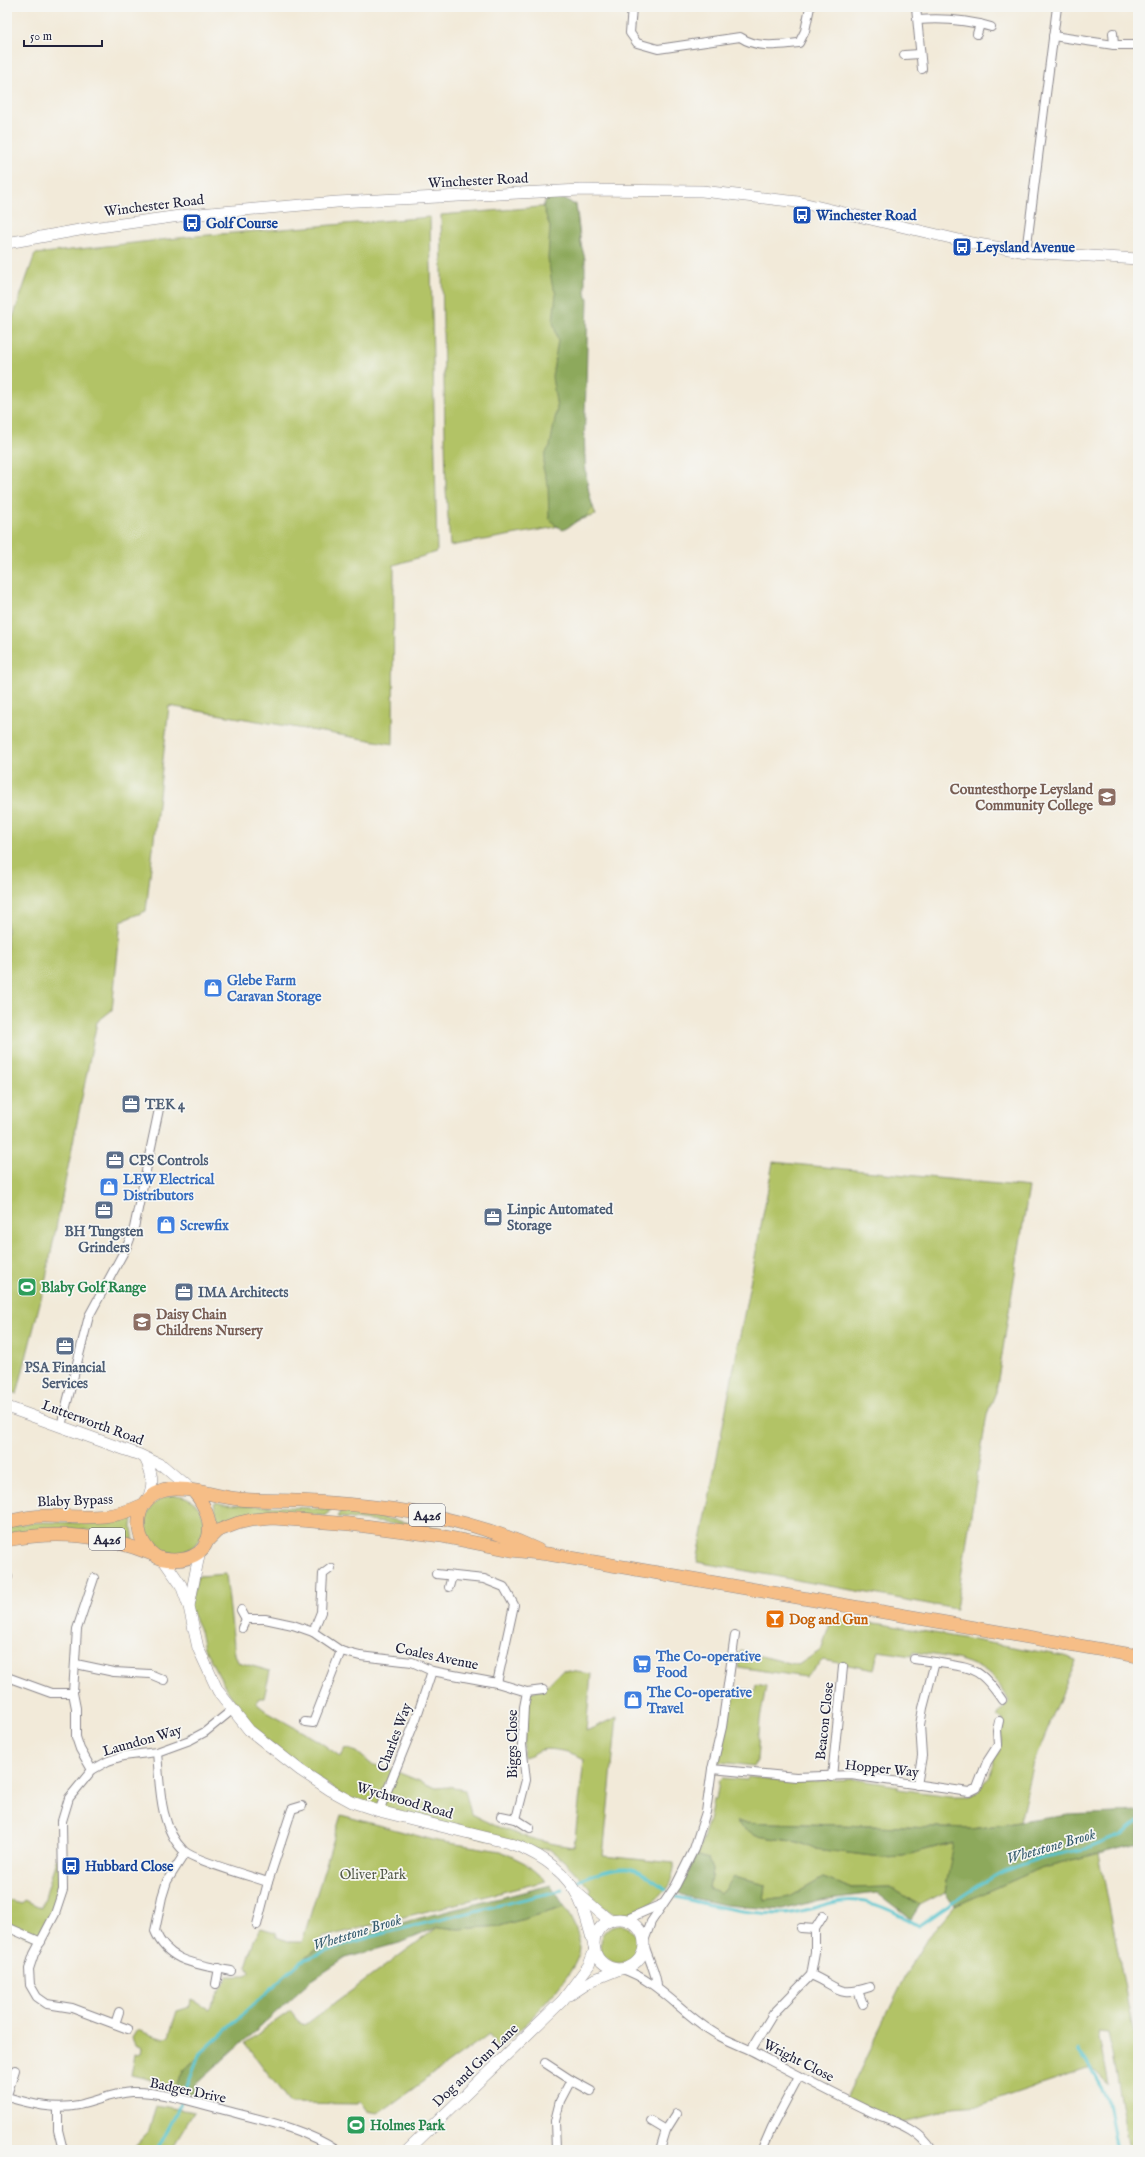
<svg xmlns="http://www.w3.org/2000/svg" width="1145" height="2157" font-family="'IM FELL English',serif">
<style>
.green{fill:#b2c366;stroke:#6a7250}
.forest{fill:#8da95b;stroke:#58664b}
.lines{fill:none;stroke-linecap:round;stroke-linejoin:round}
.stream{stroke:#57c4ce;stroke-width:3}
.minor-casing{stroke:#8a868a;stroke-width:10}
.tertiary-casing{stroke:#8a868a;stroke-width:12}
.primary-casing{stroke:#8a868a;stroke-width:14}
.minor{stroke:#fff;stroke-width:8}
.tertiary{stroke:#fff;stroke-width:11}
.primary{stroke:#f6be87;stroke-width:13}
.labels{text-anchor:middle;stroke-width:3.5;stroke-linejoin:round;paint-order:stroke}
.shield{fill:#f6f6f2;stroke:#626272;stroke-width:1}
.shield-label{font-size:13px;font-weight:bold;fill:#22223b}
.street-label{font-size:14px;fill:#22223b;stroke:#f6f6f2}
.transit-label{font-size:14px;font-weight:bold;fill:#164399;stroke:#f6f6f2;text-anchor:start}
.education-label{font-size:14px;font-weight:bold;fill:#785e54;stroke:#f6f6f2;text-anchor:end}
.shop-label{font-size:14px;font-weight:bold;fill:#366cbe;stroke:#f6f6f2;text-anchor:start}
.service-label{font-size:14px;font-weight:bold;fill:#4e5e75;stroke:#f6f6f2;text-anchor:start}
.leisure-label{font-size:14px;font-weight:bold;fill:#27864d;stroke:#f6f6f2;text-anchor:start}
.food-label{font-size:14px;font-weight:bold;fill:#c56008;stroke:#f6f6f2;text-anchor:start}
.park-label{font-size:14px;fill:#545a4a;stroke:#f6f6f2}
.water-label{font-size:15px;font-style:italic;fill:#355b6e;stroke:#f6f6f2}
</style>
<rect width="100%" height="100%" fill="#f6f6f2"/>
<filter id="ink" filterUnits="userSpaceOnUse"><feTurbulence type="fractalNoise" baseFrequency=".025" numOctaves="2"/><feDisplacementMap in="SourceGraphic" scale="8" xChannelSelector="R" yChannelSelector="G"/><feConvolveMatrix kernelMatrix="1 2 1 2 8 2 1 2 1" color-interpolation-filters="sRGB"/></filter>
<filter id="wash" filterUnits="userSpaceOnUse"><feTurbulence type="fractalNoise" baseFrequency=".012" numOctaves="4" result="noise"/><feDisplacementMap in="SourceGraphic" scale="16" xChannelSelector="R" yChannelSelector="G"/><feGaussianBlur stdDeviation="0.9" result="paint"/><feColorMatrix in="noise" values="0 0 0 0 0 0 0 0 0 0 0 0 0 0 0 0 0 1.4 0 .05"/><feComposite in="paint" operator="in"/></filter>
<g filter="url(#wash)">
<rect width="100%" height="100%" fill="#f2ead9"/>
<g class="green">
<path d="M 576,204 L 582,253 L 584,464 L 587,490 L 596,515 L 551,528 L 450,546 L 446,489 L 441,215 Z"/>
<path d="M 430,217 L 437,552 L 394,565 L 393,744 L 169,706 L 146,911 L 121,921 L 112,1010 L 97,1022 L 45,1283 L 17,1394 L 7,1390 L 7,323 L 11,323 L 35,254 L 196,236 Z"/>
<path d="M 773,1162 L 1029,1187 L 996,1392 L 987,1414 L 956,1609 L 697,1562 Z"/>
<circle cx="175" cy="1524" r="29"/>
<path d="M 216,1502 L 223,1504 L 331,1509 L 326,1516 C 289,1513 254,1509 218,1521 L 214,1503 Z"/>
<path d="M 341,1510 L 442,1529 L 440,1530 L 337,1517 Z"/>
<path d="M 133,1519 L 132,1527 L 134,1541 C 89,1527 53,1525 7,1534 L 7,1526 C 19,1525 32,1522 44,1522 C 74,1522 103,1526 133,1519 Z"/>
<path d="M 226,1574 L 235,1654 L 238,1662 L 270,1671 L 264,1698 L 259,1698 L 256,1703 L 267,1712 L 317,1740 L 341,1757 L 345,1748 L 357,1752 L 371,1764 L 395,1771 L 436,1788 L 449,1787 L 465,1790 L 471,1814 C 503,1831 539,1843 574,1847 L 584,1759 C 575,1753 551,1747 541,1750 C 534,1753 531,1756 523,1757 L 527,1692 L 543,1690 L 562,1670 L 591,1674 L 586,1731 L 617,1717 L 603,1856 L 674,1863 C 677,1890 637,1923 610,1912 C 602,1908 595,1900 588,1894 L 592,1890 L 563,1860 L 549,1849 L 528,1850 L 352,1802 L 247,1727 L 238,1706 L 225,1687 L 204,1648 L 199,1628 L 189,1607 L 198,1576 Z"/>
<path d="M 832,1618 L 882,1624 L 1064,1656 L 1076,1660 L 1034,1762 L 1020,1822 L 972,1829 L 737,1822 L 756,1836 L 798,1842 L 814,1849 L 882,1857 L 903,1856 L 955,1842 L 945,1892 L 920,1905 L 890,1887 L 850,1888 L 823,1878 L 790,1897 L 764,1901 L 766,1885 L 734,1877 L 721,1894 L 709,1889 L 712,1870 L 708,1859 L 697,1855 L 709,1821 L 713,1800 L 716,1800 L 719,1781 L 722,1778 L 747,1780 L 748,1777 L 796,1782 L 854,1779 L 898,1786 L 898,1789 L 950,1796 L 969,1796 L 978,1792 L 985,1781 L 989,1778 L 994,1763 L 993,1760 C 1007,1742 997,1738 1003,1720 L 997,1717 C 1000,1710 1006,1707 1008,1701 C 991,1659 952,1658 913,1652 L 912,1656 L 878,1651 L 874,1670 L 823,1660 L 805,1677 L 738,1667 L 740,1651 L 798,1665 L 821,1650 Z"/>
<path d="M 756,1684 L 766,1686 L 760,1720 L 757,1761 L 754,1766 L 719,1762 L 733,1688 L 755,1691 Z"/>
<path d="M 341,1815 L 437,1841 L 501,1851 L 525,1863 L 546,1881 L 321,1938 L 325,1946 L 313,1951 L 184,2070 L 173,2091 L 156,2088 L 152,2080 L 131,2075 L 135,2054 L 141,2053 L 142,2048 L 135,2045 L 132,2038 L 137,2030 L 164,2039 L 169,2036 L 177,2011 L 190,2007 L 191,2000 L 209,2009 L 228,1976 L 246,1976 L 249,1972 L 246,1967 L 254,1940 L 261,1928 L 275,1932 L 276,1937 L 291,1942 L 302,1942 Z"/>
<path d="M 1099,1853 L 1134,2036 L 1137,2036 L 1138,2042 L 1138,2150 L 1129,2150 L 1108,2032 L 1098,2031 L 1108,2085 L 1091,2068 L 981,2105 L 953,2107 L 936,2114 L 899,2123 L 846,2098 L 913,1961 L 927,1939 L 955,1906 L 1041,1868 Z"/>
<path d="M 62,1855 L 63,1890 L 41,1942 L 7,1927 L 7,1900 L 22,1904 L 25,1900 L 42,1908 L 56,1860 Z"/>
<path d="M 565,1907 C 571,1920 580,1933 580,1947 C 580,1974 519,2030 499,2050 L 489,2034 L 378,2114 L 367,2112 L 359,2101 L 357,2104 L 290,2103 L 245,2043 L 290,2011 L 298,2021 L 305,2025 L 438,1927 L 459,1929 L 500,1926 Z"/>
<circle cx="619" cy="1944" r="19"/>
<path d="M 156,2105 L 194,2112 L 171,2150 L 131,2150 L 149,2131 Z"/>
</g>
<g class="forest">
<path d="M 552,198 L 567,200 L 576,206 L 580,240 L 585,259 L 585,292 L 588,299 C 587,328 587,357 586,385 C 585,422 581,472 593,507 L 586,517 C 577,519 572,526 563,530 L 555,525 L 549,518 L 548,485 L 543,468 L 545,454 L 550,446 L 557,408 L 552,377 L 558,340 L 553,322 L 556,294 L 552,284 L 548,258 L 550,227 L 543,207 L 546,199 Z"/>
<path d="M 1138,1812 L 1138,1843 L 1041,1868 L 955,1906 L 945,1892 L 954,1842 L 903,1856 L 882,1857 L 814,1849 L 798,1842 L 756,1836 L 736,1822 L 972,1829 L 1068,1815 Z"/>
<path d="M 696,1855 L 708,1859 L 712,1870 L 709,1889 L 721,1894 L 734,1877 L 766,1885 L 764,1901 L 790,1897 L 823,1878 L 850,1888 L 890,1887 L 920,1905 L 911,1919 L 877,1893 L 819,1900 L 782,1910 L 726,1905 L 688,1897 L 676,1892 L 685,1880 Z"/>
<path d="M 551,1885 L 565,1907 L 500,1926 L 459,1929 L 438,1927 L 402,1942 L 346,1958 L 312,1980 L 196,2084 L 194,2095 L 173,2091 L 184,2070 L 313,1951 L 357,1934 Z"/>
</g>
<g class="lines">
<g class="stream">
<path d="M 579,1881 C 590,1875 615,1867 627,1868 C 641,1869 654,1881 665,1889"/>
<path d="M 677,1897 C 712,1906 747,1914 782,1914 C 803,1914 822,1903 842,1901 C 870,1898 896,1912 919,1926 L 980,1884 L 1002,1872 L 1040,1858 L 1089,1848 L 1121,1835 L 1138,1821"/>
<path d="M 1078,2051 L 1086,2061 L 1107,2098 L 1117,2149"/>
<path d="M 157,2150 L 176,2114 L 199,2055 L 301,1961 L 340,1946 L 381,1934 L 562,1890"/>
</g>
</g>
</g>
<g filter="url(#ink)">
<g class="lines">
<defs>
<g id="minor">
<path d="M 632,7 L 630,33 L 637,43 L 658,49 L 740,37 C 758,49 778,45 799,43 L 805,31 L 810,7"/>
<path d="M 916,7 L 922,69"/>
<path d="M 918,20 C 943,18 967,20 991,27"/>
<path d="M 1113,33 L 1114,45"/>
<path d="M 977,34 L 980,24"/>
<path d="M 1053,36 L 1114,45 L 1138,45"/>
<path d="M 904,55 L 920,54"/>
<path d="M 1026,252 L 1057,7"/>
<path d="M 61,1426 L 89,1316 L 128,1244 L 134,1228 L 159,1109"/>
<path d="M 436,1574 L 484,1579 L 504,1587 L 514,1605 L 497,1683"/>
<path d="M 7,1577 L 8,1577"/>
<path d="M 449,1587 L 452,1576"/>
<path d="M 241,1610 L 246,1619 L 265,1619 L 293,1625 L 313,1632 L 341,1651 L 360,1656 L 412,1662 L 432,1671 L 497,1683 L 527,1692 L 543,1690"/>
<path d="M 242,1628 L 246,1619"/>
<path d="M 313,1632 L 321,1612 L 323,1574 L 331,1568"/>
<path d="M 914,1659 L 935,1662"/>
<path d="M 76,1664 L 114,1672 L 150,1674 L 164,1680"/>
<path d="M 7,1677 L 51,1693 L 73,1693"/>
<path d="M 305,1722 L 313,1723 L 341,1651"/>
<path d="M 157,1752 C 160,1785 159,1827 184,1851 C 193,1860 253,1877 268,1882 L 292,1809 L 302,1806"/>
<path d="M 712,1769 L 796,1777 L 851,1775 L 969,1792 L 977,1788 L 987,1762 L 998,1745 L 997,1730 L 999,1721"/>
<path d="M 92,1770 L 80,1749 L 76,1737 L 76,1708 L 73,1693 L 77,1629 L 94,1578"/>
<path d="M 832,1777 L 843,1667"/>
<path d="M 917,1785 L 922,1756 L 920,1725 L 923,1708 L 935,1662 C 973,1669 979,1666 1002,1700"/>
<path d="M 379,1811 L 416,1719 L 432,1671"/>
<path d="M 501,1816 L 516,1819 L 530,1828"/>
<path d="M 516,1819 L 526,1780 L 522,1745 L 524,1707 L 527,1692"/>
<path d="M 185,1853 L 167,1881 L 162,1897 L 155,1931 C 169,1964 199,1964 231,1971"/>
<path d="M 625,1920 L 662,1904"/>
<path d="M 257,1925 L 268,1882"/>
<path d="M 7,1927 L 41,1942"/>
<path d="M 815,1929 L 823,1916"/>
<path d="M 644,1941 L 651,1922 L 676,1885 L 694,1849 L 706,1812 L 712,1769 L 722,1727 L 735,1635"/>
<path d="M 644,1943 C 647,1958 657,1972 657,1987"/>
<path d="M 622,1969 C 659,1981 683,2015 716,2034 C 727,2041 740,2045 752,2051 C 792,2072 831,2093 871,2112 C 894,2122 918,2127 932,2150"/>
<path d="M 811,1975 C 838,1986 837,1998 870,1987"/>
<path d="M 216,1984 L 219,1968"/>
<path d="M 858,1991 L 863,2004"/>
<path d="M 115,2024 L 119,2012"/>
<path d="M 128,2029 L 72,2008 L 47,2004 L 37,1997 L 30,1985 L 29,1969 L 34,1954 L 55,1914 L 63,1890 L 62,1821 L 69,1798 L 92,1770 L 108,1761 L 123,1756 L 157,1752 L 190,1740 L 205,1732 L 232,1710"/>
<path d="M 751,2050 L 773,2014 L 811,1975 L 815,1953 L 815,1929 L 801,1928"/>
<path d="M 545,2063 L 571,2080 L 560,2101 L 555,2121 L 556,2150"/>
<path d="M 571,2080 L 591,2091"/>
<path d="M 7,2095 L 15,2070"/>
<path d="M 7,2097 C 31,2104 54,2110 79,2105 C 96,2101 114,2093 132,2092 C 160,2091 197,2103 224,2110 C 262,2120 303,2128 336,2150"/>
<path d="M 58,2107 L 58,2130 L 63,2150"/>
<path d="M 651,2121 L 666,2130"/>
<path d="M 660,2150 L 666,2130 L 676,2114"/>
<path d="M 762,2150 L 772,2127 L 799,2076"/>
</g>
<g id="tertiary">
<path d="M 7,243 L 85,229 L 187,215 L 337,202 L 581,190 L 702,191 L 798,202 L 972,243 L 1026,252 L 1138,259"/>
<path d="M 7,1407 L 140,1455 L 163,1466 L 190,1489"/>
<path d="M 145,1458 C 152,1472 155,1485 147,1500"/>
<path d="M 163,1559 L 181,1585 L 189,1607 L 198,1648 L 218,1691 L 249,1730 L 300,1770 L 330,1790 L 352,1802 L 379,1811 L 509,1843 C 534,1851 561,1867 575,1891 C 585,1907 589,1929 594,1946"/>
<path d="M 189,1606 L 200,1550"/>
<path d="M 576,1892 L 610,1921"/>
<circle cx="619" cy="1944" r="25"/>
<path d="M 570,1995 L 593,1980 L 620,1969"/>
<path d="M 408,2150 L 563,2000 L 589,1965 L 595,1949"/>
</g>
<g id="primary">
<path d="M 194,1492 C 217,1518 217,1559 174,1560 C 167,1560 159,1559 154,1555 C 146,1549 140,1538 139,1529 C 137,1511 145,1497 162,1491 C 182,1484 217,1497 239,1499 C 259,1501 279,1500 300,1501 C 381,1505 464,1515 538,1550"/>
<path d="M 7,1522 C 19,1519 31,1516 44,1516 C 81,1516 107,1522 143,1505"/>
<path d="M 7,1540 C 58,1530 104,1535 152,1554"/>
<path d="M 206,1542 L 217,1531 L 238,1523 L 251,1520 L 273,1518 L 350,1524 L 441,1536 L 511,1550 L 548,1554 L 1138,1656"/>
</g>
</defs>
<use href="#minor" class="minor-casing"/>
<use href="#tertiary" class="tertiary-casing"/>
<use href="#primary" class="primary-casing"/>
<use href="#minor" class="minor"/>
<use href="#tertiary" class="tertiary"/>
<use href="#primary" class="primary"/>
</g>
</g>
<defs>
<symbol id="bus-square" viewBox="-11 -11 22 22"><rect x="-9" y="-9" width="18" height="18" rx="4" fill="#1a4fb4" stroke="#f6f6f2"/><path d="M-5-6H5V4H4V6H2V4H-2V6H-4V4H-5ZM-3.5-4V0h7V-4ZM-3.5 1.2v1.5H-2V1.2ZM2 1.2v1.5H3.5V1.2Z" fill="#fff"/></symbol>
<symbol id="school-square" viewBox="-11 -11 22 22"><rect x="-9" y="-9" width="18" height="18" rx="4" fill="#8d6e63" stroke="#f6f6f2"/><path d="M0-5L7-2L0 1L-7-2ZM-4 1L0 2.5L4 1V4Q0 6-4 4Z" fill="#fff"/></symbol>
<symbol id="shop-square" viewBox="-11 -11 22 22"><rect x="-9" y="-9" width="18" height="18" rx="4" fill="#3f7fe0" stroke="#f6f6f2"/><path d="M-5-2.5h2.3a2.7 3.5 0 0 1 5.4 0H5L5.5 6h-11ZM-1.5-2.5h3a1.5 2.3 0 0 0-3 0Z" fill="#fff"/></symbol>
<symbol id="office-square" viewBox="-11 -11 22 22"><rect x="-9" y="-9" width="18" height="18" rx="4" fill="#5c6f8a" stroke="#f6f6f2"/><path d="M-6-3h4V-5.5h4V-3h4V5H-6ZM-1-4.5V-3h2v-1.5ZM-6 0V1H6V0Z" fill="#fff"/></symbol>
<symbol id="stadium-square" viewBox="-11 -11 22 22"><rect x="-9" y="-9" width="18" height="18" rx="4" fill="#2e9e5b" stroke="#f6f6f2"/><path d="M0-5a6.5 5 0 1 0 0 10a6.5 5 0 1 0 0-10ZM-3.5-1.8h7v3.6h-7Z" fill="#fff"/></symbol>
<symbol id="bar-square" viewBox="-11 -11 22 22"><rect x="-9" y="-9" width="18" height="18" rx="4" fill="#e8710a" stroke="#f6f6f2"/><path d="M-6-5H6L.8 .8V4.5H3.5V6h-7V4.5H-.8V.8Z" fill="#fff"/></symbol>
<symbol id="supermarket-square" viewBox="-11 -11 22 22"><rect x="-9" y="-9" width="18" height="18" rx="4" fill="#3f7fe0" stroke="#f6f6f2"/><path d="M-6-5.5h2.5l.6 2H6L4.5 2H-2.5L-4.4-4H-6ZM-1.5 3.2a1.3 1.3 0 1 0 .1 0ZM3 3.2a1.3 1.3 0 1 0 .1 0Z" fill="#fff"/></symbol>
</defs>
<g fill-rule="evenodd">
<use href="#bus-square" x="791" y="204" width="22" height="22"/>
<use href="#bus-square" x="181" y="212" width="22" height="22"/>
<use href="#bus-square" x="951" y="236" width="22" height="22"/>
<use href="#school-square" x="1096" y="786" width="22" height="22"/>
<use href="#shop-square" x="202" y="977" width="22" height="22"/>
<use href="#office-square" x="120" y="1093" width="22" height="22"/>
<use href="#office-square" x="104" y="1149" width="22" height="22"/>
<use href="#shop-square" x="98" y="1176" width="22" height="22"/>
<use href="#office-square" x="93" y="1199" width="22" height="22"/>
<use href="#office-square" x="482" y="1206" width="22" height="22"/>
<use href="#shop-square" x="155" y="1214" width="22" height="22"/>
<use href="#stadium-square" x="16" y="1276" width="22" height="22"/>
<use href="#office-square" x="173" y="1281" width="22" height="22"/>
<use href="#school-square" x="131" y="1311" width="22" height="22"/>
<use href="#office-square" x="54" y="1335" width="22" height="22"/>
<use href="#bar-square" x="764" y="1608" width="22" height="22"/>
<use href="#supermarket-square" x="631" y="1653" width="22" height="22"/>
<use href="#shop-square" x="622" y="1689" width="22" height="22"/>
<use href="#bus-square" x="60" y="1855" width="22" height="22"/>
<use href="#stadium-square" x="345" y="2114" width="22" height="22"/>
</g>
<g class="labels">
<g class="shield">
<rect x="409" y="1504" width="36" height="22" rx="3"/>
<rect x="89" y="1528" width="36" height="22" rx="3"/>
</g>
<g class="shield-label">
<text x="427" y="1520">A426</text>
<text x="107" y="1544">A426</text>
</g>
<g class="street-label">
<text transform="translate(478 180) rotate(-3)" y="5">Winchester Road</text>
<text transform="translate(154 205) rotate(-7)" y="5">Winchester Road</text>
<text transform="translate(93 1422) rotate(20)" y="5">Lutterworth Road</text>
<text transform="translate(75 1500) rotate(-2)" y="5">Blaby Bypass</text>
<text transform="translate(437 1656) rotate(12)" y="5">Coales Avenue</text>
<text transform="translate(824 1721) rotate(-84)" y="5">Beacon Close</text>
<text transform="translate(394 1737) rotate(-69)" y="5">Charles Way</text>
<text transform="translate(142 1740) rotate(-16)" y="5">Laundon Way</text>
<text transform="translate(512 1744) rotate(-90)" y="5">Biggs Close</text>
<text transform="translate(882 1768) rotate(6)" y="5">Hopper Way</text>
<text transform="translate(405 1800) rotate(16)" y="5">Wychwood Road</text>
<text transform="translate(799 2060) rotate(27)" y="5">Wright Close</text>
<text transform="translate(475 2065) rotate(-44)" y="5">Dog and Gun Lane</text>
<text transform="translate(188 2090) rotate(12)" y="5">Badger Drive</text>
</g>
<g class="transit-label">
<text x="816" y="220">Winchester Road</text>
<text x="206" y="228">Golf Course</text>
<text x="976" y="252">Leysland Avenue</text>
<text x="85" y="1871">Hubbard Close</text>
</g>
<g class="education-label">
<text x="1093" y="794">Countesthorpe Leysland<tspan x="1093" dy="16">Community College</tspan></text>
<text x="156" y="1319" text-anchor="start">Daisy Chain<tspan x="156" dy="16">Childrens Nursery</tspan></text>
</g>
<g class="shop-label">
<text x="227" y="985">Glebe Farm<tspan x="227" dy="16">Caravan Storage</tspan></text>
<text x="123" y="1184">LEW Electrical<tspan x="123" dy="16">Distributors</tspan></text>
<text x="180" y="1230">Screwfix</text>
<text x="656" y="1661">The Co-operative<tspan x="656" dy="16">Food</tspan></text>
<text x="647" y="1697">The Co-operative<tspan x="647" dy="16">Travel</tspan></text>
</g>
<g class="service-label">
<text x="145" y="1109">TEK 4</text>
<text x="129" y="1165">CPS Controls</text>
<text x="507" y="1214">Linpic Automated<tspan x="507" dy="16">Storage</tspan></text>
<text x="104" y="1236" text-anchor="middle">BH Tungsten<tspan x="104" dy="16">Grinders</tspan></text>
<text x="198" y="1297">IMA Architects</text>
<text x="65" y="1372" text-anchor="middle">PSA Financial<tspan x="65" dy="16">Services</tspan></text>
</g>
<g class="leisure-label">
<text x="41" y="1292">Blaby Golf Range</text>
<text x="370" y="2130">Holmes Park</text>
</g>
<g class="food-label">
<text x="789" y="1624">Dog and Gun</text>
</g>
<g class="park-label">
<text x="373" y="1879">Oliver Park</text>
</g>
<g class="water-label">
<text transform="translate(1051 1846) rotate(-16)" y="5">Whetstone Brook</text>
<text transform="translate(357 1932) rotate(-17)" y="5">Whetstone Brook</text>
</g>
</g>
<rect width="1145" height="2157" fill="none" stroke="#f6f6f2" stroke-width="24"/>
<path d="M24 40v6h78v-6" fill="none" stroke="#22223b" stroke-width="2"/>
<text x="30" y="40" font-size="12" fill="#22223b" stroke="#f6f6f2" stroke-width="3" paint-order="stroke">50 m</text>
</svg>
